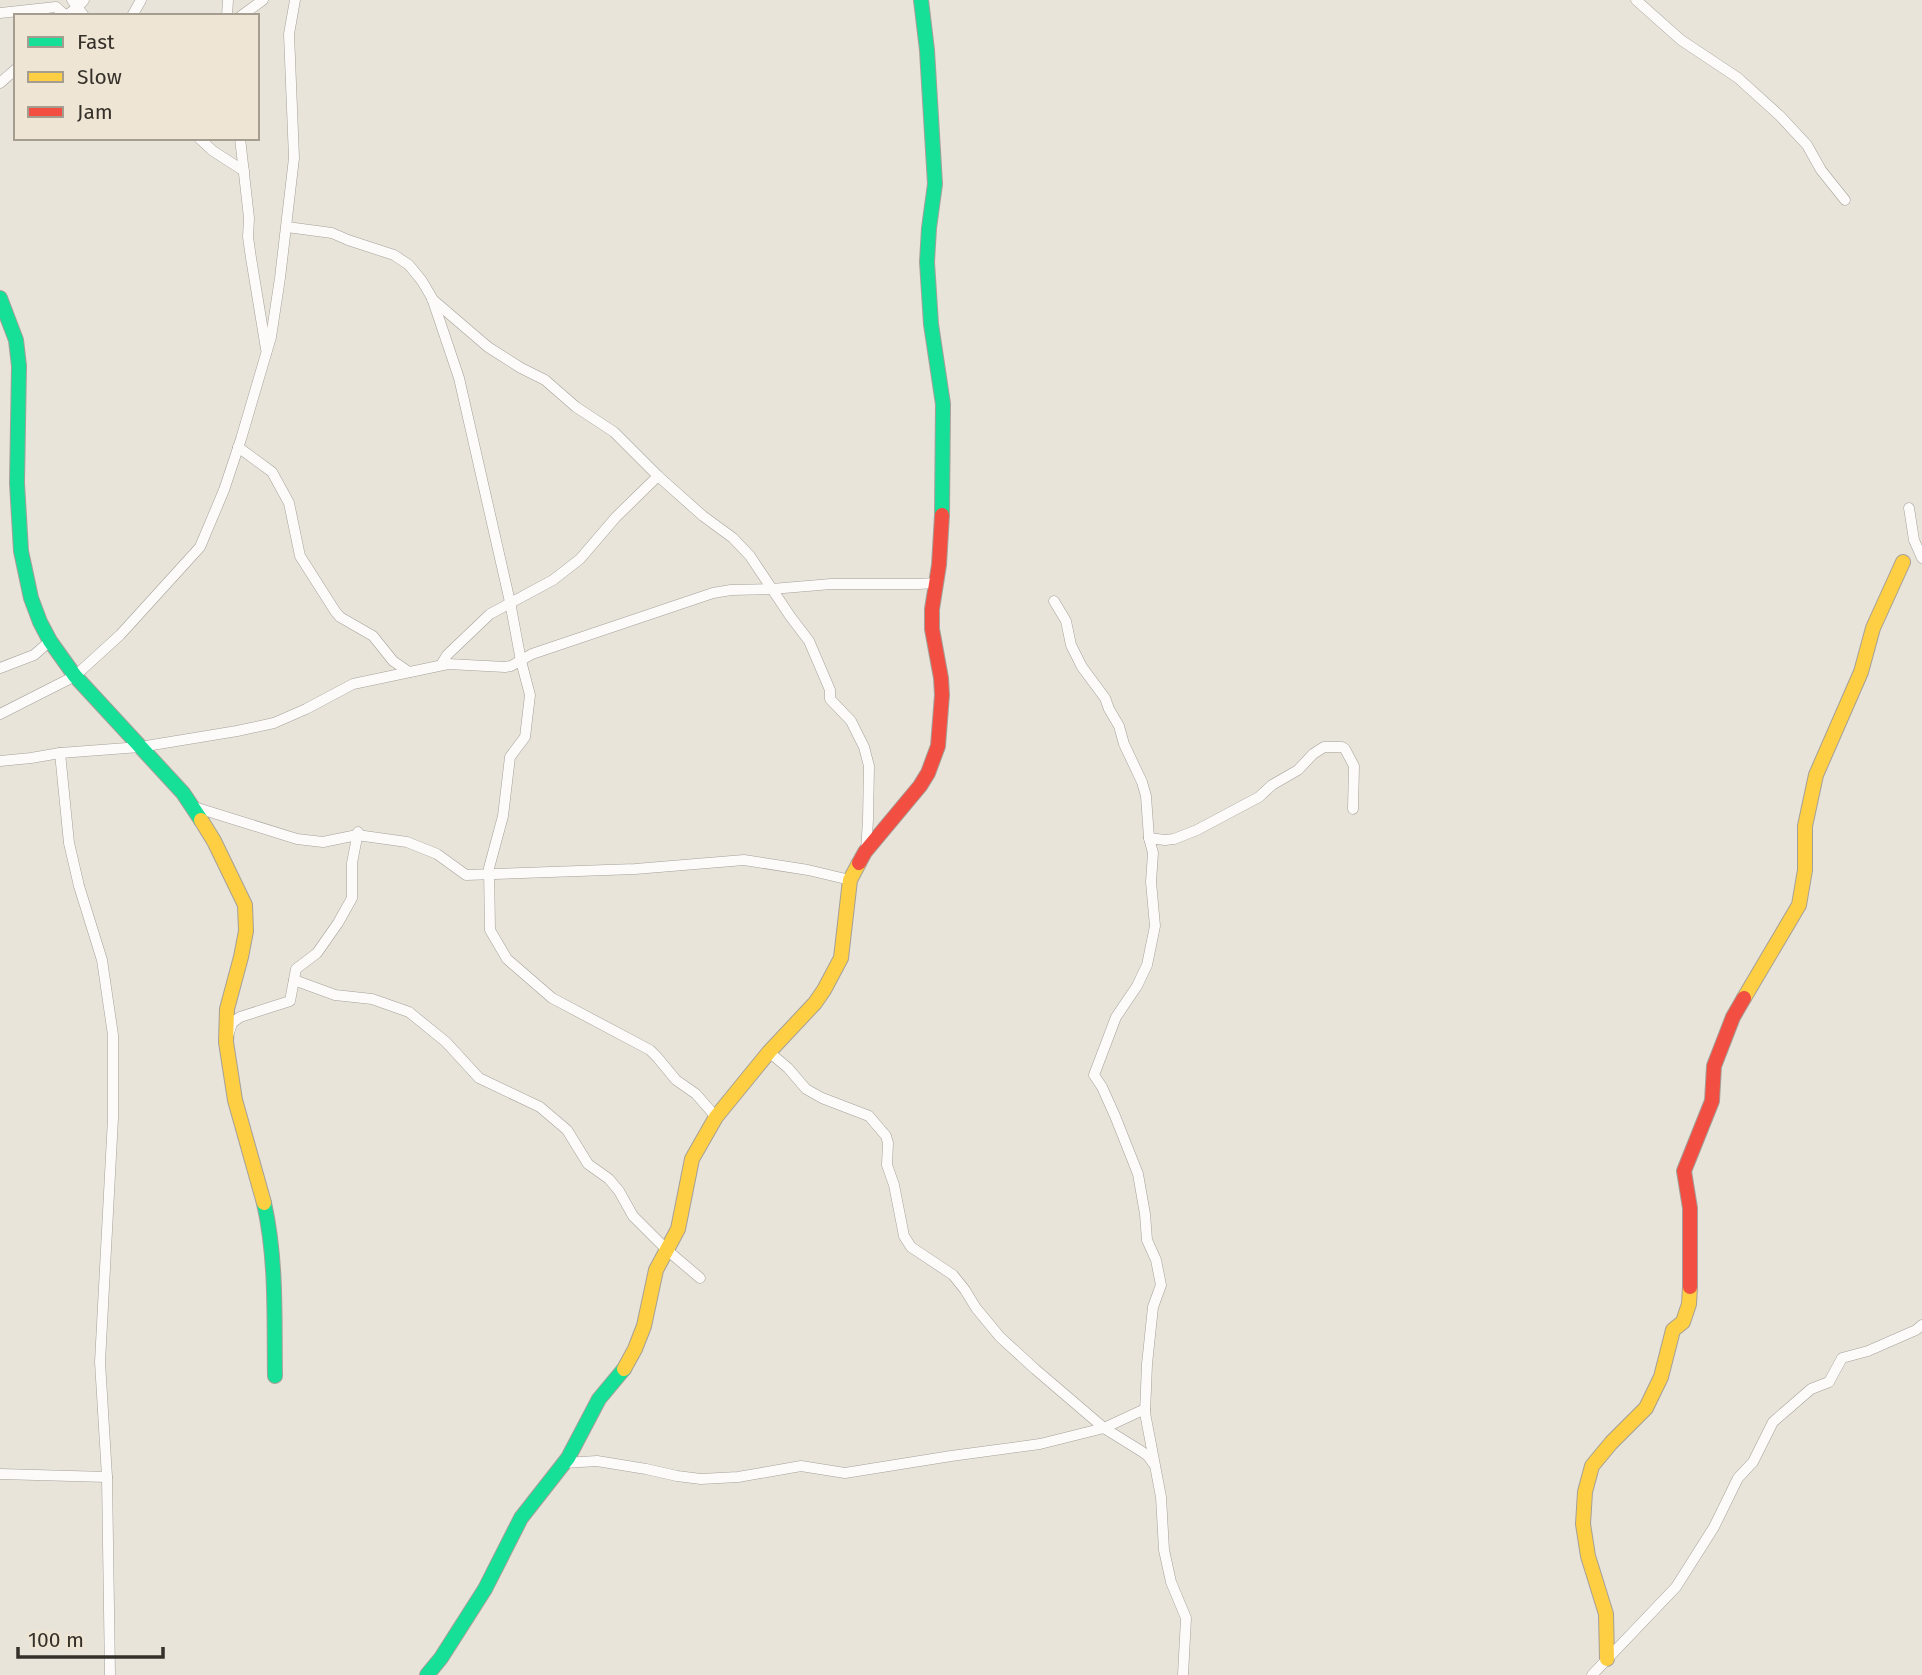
<svg xmlns="http://www.w3.org/2000/svg" width="1922" height="1675" font-family="'Fira Sans',sans-serif">
<style>
.lines{fill:none;stroke-linecap:round;stroke-linejoin:round}
.street-casing{stroke:#a4a099;stroke-width:11}
.fast-casing{stroke:#a4a099;stroke-width:16}
.slow-casing{stroke:#a4a099;stroke-width:16}
.jam-casing{stroke:#a4a099;stroke-width:16}
.street{stroke:#fcfbf9;stroke-width:10}
.fast{stroke:#16e098;stroke-width:14}
.slow{stroke:#ffcf43;stroke-width:14}
.jam{stroke:#f24e42;stroke-width:14}
</style>
<rect width="100%" height="100%" fill="#e9e4da"/>
<g class="lines">
<defs>
<g id="street">
<path d="M 72,0 L 84,16"/>
<path d="M 1636,0 L 1681,40 L 1738,78 L 1780,116 L 1807,145 L 1821,170 L 1845,200"/>
<path d="M 0,13 L 56,7 L 66,16"/>
<path d="M 66,16 L 78,7 L 84,0"/>
<path d="M 132,16 L 141,0"/>
<path d="M 227,16 L 228,0"/>
<path d="M 241,16 L 263,0"/>
<path d="M 0,83 L 16,69"/>
<path d="M 199,138 L 213,151 L 244,171"/>
<path d="M 240,138 L 249,218 L 248,237 L 251,258 L 266,349"/>
<path d="M 287,227 L 332,233 L 348,240 L 394,255 L 409,265 L 422,281 L 432,298 L 459,378 L 510,602 L 521,661 L 530,695 L 525,737 L 510,757 L 503,816 L 489,868 L 490,930 L 507,959 L 552,998 L 650,1050 L 657,1057 L 676,1080 L 696,1094 L 716,1117"/>
<path d="M 432,299 L 488,347 L 521,368 L 545,380 L 576,407 L 614,432 L 658,476 L 703,516 L 733,538 L 750,556 L 790,616 L 809,641 L 830,690 L 830,699 L 851,721 L 864,747 L 869,766 L 868,820 L 866,851"/>
<path d="M 238,447 L 272,472 L 289,503 L 300,556 L 335,611 L 340,617 L 373,636 L 393,661 L 409,672"/>
<path d="M 1909,508 L 1914,540 L 1922,558"/>
<path d="M 1054,601 L 1066,621 L 1071,645 L 1082,667 L 1105,698 L 1109,709 L 1119,726 L 1124,744 L 1142,782 L 1146,796 L 1149,838 L 1153,853 L 1151,882 L 1155,926 L 1147,965 L 1137,986 L 1116,1017 L 1094,1075 L 1102,1087 L 1115,1116 L 1138,1174 L 1145,1214 L 1147,1240 L 1156,1260 L 1161,1285 L 1153,1307 L 1147,1364 L 1145,1413 L 1161,1497 L 1164,1550 L 1171,1582 L 1186,1618 L 1183,1675"/>
<path d="M 441,665 L 447,655 L 490,614 L 553,580 L 580,559 L 616,517 L 658,476"/>
<path d="M 0,668 L 34,655 L 50,641"/>
<path d="M 0,714 L 75,676 L 120,635 L 200,547 L 224,490 L 241,439 L 271,337 L 280,278 L 294,158 L 289,34 L 295,0"/>
<path d="M 60,753 L 69,843 L 79,886 L 102,960 L 113,1035 L 113,1118 L 100,1362 L 107,1477 L 110,1675"/>
<path d="M 0,761 L 31,758 L 60,753 L 140,747 L 237,731 L 274,723 L 306,709 L 353,684 L 448,664 L 505,667 L 511,666 L 532,654 L 713,593 L 731,590 L 772,589 L 831,584 L 918,584 L 936,583"/>
<path d="M 191,806 L 297,839 L 323,842 L 357,835 L 407,842 L 437,854 L 466,875 L 635,869 L 744,860 L 808,870 L 850,880"/>
<path d="M 1149,838 L 1165,840 L 1174,839 L 1197,830 L 1259,797 L 1272,785 L 1298,770 L 1313,754 L 1324,747 L 1342,747 L 1345,749 L 1354,766 L 1353,809"/>
<path d="M 294,980 L 335,995 L 372,999 L 409,1012 L 446,1042 L 479,1078 L 540,1107 L 567,1130 L 588,1164 L 609,1179 L 619,1191 L 633,1216 L 667,1250 L 700,1278"/>
<path d="M 229,1033 L 232,1023 L 240,1017 L 290,1001 L 296,969 L 317,953 L 338,923 L 352,898 L 352,863 L 358,832"/>
<path d="M 769,1052 L 788,1068 L 806,1089 L 822,1098 L 869,1116 L 886,1136 L 888,1143 L 887,1165 L 894,1185 L 904,1236 L 911,1247 L 953,1275 L 965,1290 L 976,1308 L 1000,1337 L 1035,1369 L 1104,1428 L 1141,1451 L 1148,1456 L 1153,1463"/>
<path d="M 564,1463 L 597,1461 L 646,1469 L 677,1476 L 701,1479 L 738,1477 L 801,1466 L 845,1473 L 951,1456 L 1040,1444 L 1104,1428 L 1145,1409"/>
<path d="M 0,1474 L 107,1477"/>
<path d="M 1592,1675 L 1676,1587 L 1714,1527 L 1738,1478 L 1753,1462 L 1773,1422 L 1811,1389 L 1829,1382 L 1842,1358 L 1868,1351 L 1916,1330 L 1922,1325"/>
</g>
<g id="fast">
<path d="M 921,0 L 927,50 L 935,184 L 929,228 L 927,262 L 931,324 L 943,404 L 942,515"/>
<path d="M 0,298 L 16,340 L 19,366 L 17,483 L 21,551 L 31,598 L 40,622 L 50,641 L 75,676 L 183,793 L 201,820"/>
<path d="M 264,1203 C 277,1260 274,1319 275,1376"/>
<path d="M 427,1675 L 441,1658 L 485,1589 L 521,1518 L 568,1458 L 599,1399 L 624,1369"/>
</g>
<g id="slow">
<path d="M 201,820 L 214,841 L 245,905 L 246,931 L 241,957 L 227,1009 L 226,1042 L 235,1100 L 264,1203"/>
<path d="M 1744,998 L 1799,905 L 1805,870 L 1805,826 L 1816,775 L 1861,672 L 1873,628 L 1903,562"/>
<path d="M 624,1369 L 635,1349 L 644,1326 L 656,1270 L 678,1229 L 692,1159 L 716,1117 L 769,1052 L 815,1003 L 824,990 L 841,958 L 850,880 L 859,863"/>
<path d="M 1607,1659 L 1606,1614 L 1588,1556 L 1583,1524 L 1585,1492 L 1592,1466 L 1611,1443 L 1646,1408 L 1661,1377 L 1673,1330 L 1683,1322 L 1689,1304 L 1690,1287"/>
</g>
<g id="jam">
<path d="M 859,863 L 865,852 L 920,786 L 928,773 L 938,746 L 942,695 L 941,678 L 932,629 L 932,609 L 939,565 L 942,515"/>
<path d="M 1690,1287 L 1690,1208 L 1684,1171 L 1712,1101 L 1714,1066 L 1733,1017 L 1744,998"/>
</g>
</defs>
<use href="#street" class="street-casing"/>
<use href="#fast" class="fast-casing"/>
<use href="#slow" class="slow-casing"/>
<use href="#jam" class="jam-casing"/>
<use href="#street" class="street"/>
<use href="#fast" class="fast"/>
<use href="#slow" class="slow"/>
<use href="#jam" class="jam"/>
</g>
<rect x="14" y="14" width="245" height="126" fill="#efe5d4" stroke="#a59d90" stroke-width="2"/>
<rect x="28" y="37" width="35" height="10" fill="#16e098" stroke="#a59d90" stroke-width="2"/>
<text x="77" y="49" font-size="21" fill="#35312a">Fast</text>
<rect x="28" y="72" width="35" height="10" fill="#ffcf43" stroke="#a59d90" stroke-width="2"/>
<text x="77" y="84" font-size="21" fill="#35312a">Slow</text>
<rect x="28" y="107" width="35" height="10" fill="#f24e42" stroke="#a59d90" stroke-width="2"/>
<text x="77" y="119" font-size="21" fill="#35312a">Jam</text>
<path d="M18 1647v10h145v-10" fill="none" stroke="#35312a" stroke-width="3.5"/>
<text x="28" y="1647" font-size="21" fill="#35312a" stroke="#efe5d4" stroke-width="5" paint-order="stroke">100 m</text>
</svg>
